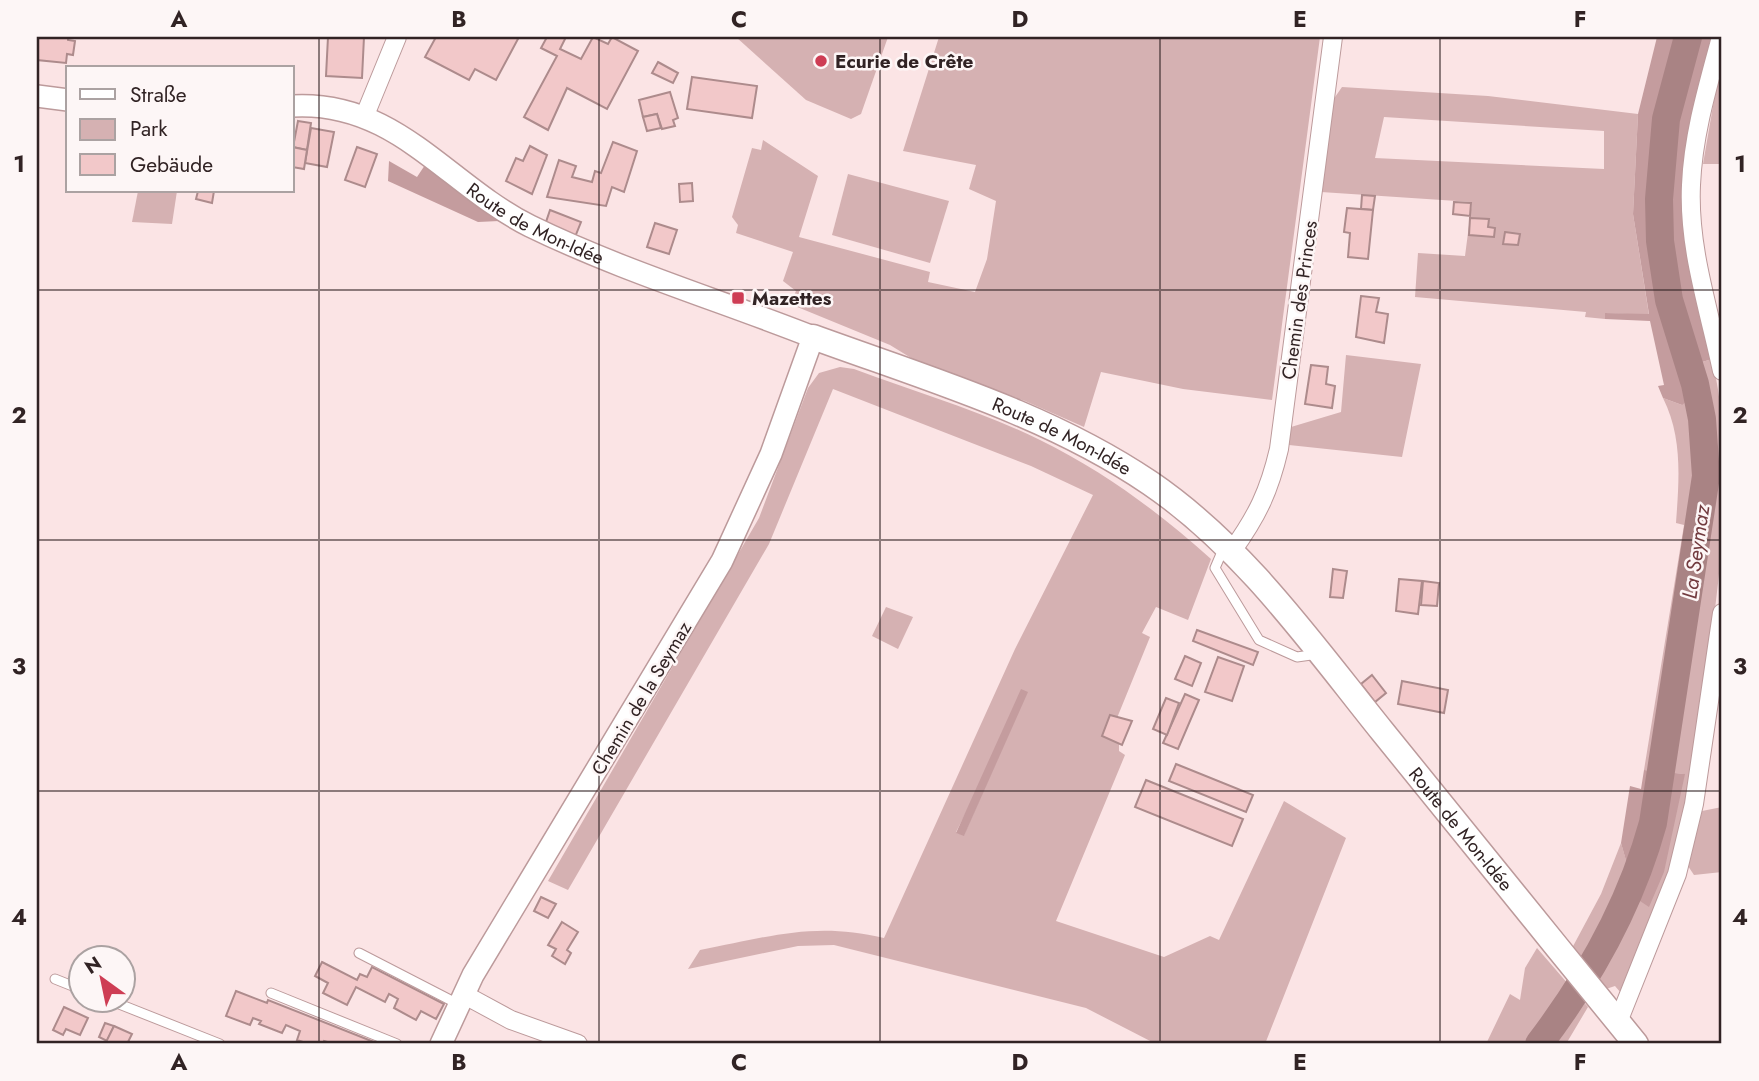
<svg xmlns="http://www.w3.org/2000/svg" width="1759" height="1081" font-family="Jost,sans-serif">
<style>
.green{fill:#d5b1b2;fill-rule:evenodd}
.forest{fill:#c49c9e}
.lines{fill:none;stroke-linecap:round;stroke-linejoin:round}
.river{stroke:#a98384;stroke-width:28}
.building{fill:#f2c8c9;stroke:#ad8b8c;stroke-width:2}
.service-casing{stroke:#bc9a9b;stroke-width:11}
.minor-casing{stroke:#bc9a9b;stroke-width:20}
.tertiary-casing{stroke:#bc9a9b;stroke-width:24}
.secondary-casing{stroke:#bc9a9b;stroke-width:27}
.service{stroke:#fff;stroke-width:9}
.minor{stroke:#fff;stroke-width:18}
.tertiary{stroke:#fff;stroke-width:21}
.secondary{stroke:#fff;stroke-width:24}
.grid{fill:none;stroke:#312324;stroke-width:2;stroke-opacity:0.55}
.poi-dot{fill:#ce3d54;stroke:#fdf6f6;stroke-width:2.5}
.labels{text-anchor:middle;stroke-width:5;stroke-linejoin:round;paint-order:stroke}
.poi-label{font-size:19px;font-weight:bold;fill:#312324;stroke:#fdf6f6;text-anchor:start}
.street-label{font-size:19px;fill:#312324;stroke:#fdf6f6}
.water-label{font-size:21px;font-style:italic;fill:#723b3f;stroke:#fdf6f6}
.neatline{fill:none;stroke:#312324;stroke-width:2.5}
.grid-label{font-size:23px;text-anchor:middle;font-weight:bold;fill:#312324}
</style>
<rect width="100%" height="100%" fill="#fbe4e5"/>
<g class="green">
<path d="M 736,37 L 888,37 L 861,114 L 851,119 L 806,100 Z"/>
<path d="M 939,37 L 1320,37 L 1272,400 L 1183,389 L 1101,372 L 1084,427 L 1025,401 L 916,361 L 890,345 L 790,304 L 796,291 L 783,281 L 793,252 L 736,233 L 738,225 L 732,217 L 752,148 L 761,150 L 763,140 L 818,176 L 799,237 L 930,272 L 928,282 L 975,292 L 987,259 L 996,201 L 969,189 L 976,165 L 903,151 Z"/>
<path d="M 1722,54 L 1722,164 L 1703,164 Z"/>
<path d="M 1342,87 L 1488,96 L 1638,114 L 1633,214 L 1649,315 L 1605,313 L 1605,319 L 1585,317 L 1586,312 L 1415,297 L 1418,253 L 1465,256 L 1472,202 L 1321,192 L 1333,100 ZM 1384,117 L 1604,131 L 1604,169 L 1375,158 Z"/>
<path d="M 848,174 L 949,201 L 930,263 L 832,235 Z"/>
<path d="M 138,191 L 177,191 L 172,224 L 132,222 Z"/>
<path d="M 1346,355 L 1421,364 L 1402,457 L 1289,445 L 1291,427 L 1341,412 Z"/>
<path d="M 1712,359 C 1738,470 1718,591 1702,702 C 1695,751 1690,802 1676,849 C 1661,899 1641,945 1621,993 L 1615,986 L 1606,989 L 1577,952 L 1571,950 L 1601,894 L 1621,843 L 1637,898 L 1684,774 L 1644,770 L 1684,525 L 1676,523 C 1679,480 1683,438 1663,398 L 1682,405 L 1686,367 Z"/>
<path d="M 840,367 L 854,369 C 916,392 981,411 1040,440 C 1103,471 1159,512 1211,559 L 1188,620 L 1156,607 L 1142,633 L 1150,637 L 1117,718 L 1102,736 L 1119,743 L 1119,751 L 1125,755 L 1056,921 L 1164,957 L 1210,936 L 1219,940 L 1284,801 L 1346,838 L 1265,1044 L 1156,1044 L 1086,1008 L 834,945 L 798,946 L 688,969 L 700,950 C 769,937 814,921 884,938 L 1015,649 L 1093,495 L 1031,466 L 833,389 L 769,544 L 568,890 L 548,881 L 759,518 L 808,388 L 819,373 ZM 1027,692 L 964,835 L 957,833 L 956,832 Z"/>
<path d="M 886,607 L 913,617 L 898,649 L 872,636 Z"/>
<path d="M 1722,807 L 1722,872 L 1694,875 L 1688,866 L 1702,811 Z"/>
<path d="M 1537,948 L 1588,1007 L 1566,1044 L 1486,1044 L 1510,994 L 1520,1000 L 1525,968 Z"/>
</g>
<g class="forest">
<path d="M 1657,37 L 1711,37 L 1688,141 L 1712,359 L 1686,367 L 1694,395 L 1682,405 L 1663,398 L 1658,386 L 1664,385 L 1650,321 L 1605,319 L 1605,313 L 1649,314 L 1633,214 L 1638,114 Z"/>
<path d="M 389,161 L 417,177 L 425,165 L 499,221 L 478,222 L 388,181 Z"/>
<path d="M 1021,689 L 1028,692 L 964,836 L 956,833 Z"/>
<path d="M 1644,770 L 1685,774 L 1664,872 L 1649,907 L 1637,899 L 1621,843 L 1630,786 L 1641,789 Z"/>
</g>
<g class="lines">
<path class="river" d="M 1539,1044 C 1590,977 1631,903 1653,823 L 1706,476 L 1702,419 L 1695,384 L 1669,300 L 1660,241 L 1659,199 L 1666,119 L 1688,37"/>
</g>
<g class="building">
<path d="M 37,37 L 68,37 L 68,40 L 75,41 L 73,55 L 67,54 L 66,63 L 37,60 Z"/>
<path d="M 328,37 L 364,37 L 362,78 L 326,76 Z"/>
<path d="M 436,37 L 519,37 L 496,80 L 475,69 L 469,80 L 425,57 Z"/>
<path d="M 547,37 L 566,37 L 560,49 L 581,59 L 593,37 L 608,44 L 612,37 L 638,51 L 607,109 L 567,88 L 548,130 L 524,117 L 557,56 L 541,48 Z"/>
<path d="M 658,62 L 678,73 L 673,83 L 652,73 Z"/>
<path d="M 692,77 L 757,86 L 752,118 L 687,109 Z"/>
<path d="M 670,92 L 678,118 L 673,120 L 675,126 L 662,129 L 657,114 L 643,117 L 639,100 Z"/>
<path d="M 657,114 L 661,128 L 647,131 L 643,117 Z"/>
<path d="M 298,121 L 311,123 L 307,150 L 293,147 Z"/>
<path d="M 311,128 L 334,132 L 327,167 L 305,163 Z"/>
<path d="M 613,142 L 637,151 L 624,192 L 612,187 L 606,206 L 547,197 L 559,160 L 576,166 L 572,177 L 592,182 L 595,171 L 601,173 Z"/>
<path d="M 530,146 L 547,155 L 532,194 L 506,181 L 516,158 L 523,161 Z"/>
<path d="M 292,147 L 307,150 L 304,169 L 292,167 Z"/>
<path d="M 357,147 L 377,154 L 365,187 L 345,180 Z"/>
<path d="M 692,183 L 693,201 L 680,202 L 679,184 Z"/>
<path d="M 198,191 L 214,191 L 212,203 L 196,199 Z"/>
<path d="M 1362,195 L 1375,196 L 1373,210 L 1361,209 Z"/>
<path d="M 1454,202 L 1471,203 L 1470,216 L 1453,214 Z"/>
<path d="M 1347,208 L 1373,210 L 1368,259 L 1348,257 L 1350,233 L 1344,232 Z"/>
<path d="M 550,210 L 581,222 L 575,237 L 545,225 Z"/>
<path d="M 1470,218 L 1489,219 L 1488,227 L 1495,228 L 1494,237 L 1469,235 Z"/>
<path d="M 655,223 L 677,230 L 669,254 L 647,247 Z"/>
<path d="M 1505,232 L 1520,234 L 1518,245 L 1503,244 Z"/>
<path d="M 1361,296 L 1379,298 L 1376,312 L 1388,314 L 1384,343 L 1356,337 Z"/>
<path d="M 1311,365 L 1328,367 L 1326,384 L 1335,386 L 1332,408 L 1305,404 Z"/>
<path d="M 1333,569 L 1347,571 L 1343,598 L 1330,597 Z"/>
<path d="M 1399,579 L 1422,581 L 1418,614 L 1396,611 Z"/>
<path d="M 1423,581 L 1439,583 L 1437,606 L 1421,605 Z"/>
<path d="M 1197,630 L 1258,652 L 1253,665 L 1193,641 Z"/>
<path d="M 1185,656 L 1201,663 L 1192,686 L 1175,679 Z"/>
<path d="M 1218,657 L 1244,666 L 1232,701 L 1205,692 Z"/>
<path d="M 1372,675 L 1386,693 L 1375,702 L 1361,684 Z"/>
<path d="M 1402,681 L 1448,690 L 1444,713 L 1398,704 Z"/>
<path d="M 1185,694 L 1199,700 L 1178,749 L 1163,743 Z"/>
<path d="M 1166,698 L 1179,703 L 1167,735 L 1153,729 Z"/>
<path d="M 1110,715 L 1132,721 L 1122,745 L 1102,736 Z"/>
<path d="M 1176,764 L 1253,795 L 1246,812 L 1169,781 Z"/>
<path d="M 1146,780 L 1243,819 L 1232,846 L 1135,807 Z"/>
<path d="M 541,897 L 556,904 L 548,918 L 534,911 Z"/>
<path d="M 562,922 L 578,932 L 567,950 L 571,953 L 565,964 L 552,956 L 556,949 L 548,945 Z"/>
<path d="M 322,962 L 357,980 L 360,974 L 367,977 L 372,967 L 444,1004 L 436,1019 L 421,1011 L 416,1020 L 394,1008 L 398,999 L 389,994 L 385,1002 L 356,987 L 347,1005 L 323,993 L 328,983 L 315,976 Z"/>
<path d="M 74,967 L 80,970 L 80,983 L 69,978 Z"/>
<path d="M 236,991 L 267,1003 L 268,1000 L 379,1044 L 334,1044 L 324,1041 L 322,1044 L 309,1044 L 297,1040 L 300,1031 L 286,1025 L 282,1033 L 259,1024 L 261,1021 L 253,1018 L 250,1025 L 226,1016 Z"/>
<path d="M 64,1007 L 88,1018 L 80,1035 L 66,1029 L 63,1035 L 53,1030 Z"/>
<path d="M 105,1023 L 114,1026 L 107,1041 L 99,1037 Z"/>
<path d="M 114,1026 L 132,1034 L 127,1044 L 105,1044 Z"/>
</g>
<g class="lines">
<defs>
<g id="service">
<path d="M 1224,547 L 1215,568 L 1259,640 L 1297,657 L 1318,654"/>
<path d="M 359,953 L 458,1004"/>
<path d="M 55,979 L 80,989"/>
<path d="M 271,993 L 397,1044"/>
<path d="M 109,1000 L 220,1044"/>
</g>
<g id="minor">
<path d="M 1721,37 C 1708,85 1693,135 1691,185 C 1688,248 1709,309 1722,371"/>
<path d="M 365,115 L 397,37"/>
<path d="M 1232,551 C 1257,516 1269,492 1279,449 L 1333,37"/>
<path d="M 463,994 L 511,1020 L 578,1044"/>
<path d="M 1618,1022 L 1677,874 L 1694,804 L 1722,613"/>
</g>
<g id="tertiary">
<path d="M 37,96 L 68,100"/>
<path id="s1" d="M 292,106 C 396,100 446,184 530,226 C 620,270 719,300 813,337 L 771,454 L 722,561 L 473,975 L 441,1044"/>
</g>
<g id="secondary">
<path id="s2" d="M 813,337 C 928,379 1048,414 1150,483 C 1244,547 1312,644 1382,731 C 1467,836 1551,940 1636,1044"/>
</g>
</defs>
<use href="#service" class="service-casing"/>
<use href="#minor" class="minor-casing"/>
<use href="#tertiary" class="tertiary-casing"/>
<use href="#secondary" class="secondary-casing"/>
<use href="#service" class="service"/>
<use href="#minor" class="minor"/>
<use href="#tertiary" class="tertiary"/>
<use href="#secondary" class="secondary"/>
</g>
<path class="grid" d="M 319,37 L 319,1044M 599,37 L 599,1044M 880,37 L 880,1044M 1160,37 L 1160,1044M 1440,37 L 1440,1044M 37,290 L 1722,290M 37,540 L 1722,540M 37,791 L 1722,791"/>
<g class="poi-dot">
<circle cx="821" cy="61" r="7"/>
<rect x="731" y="291" width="14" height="14" rx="3.5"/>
</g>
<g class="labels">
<g class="poi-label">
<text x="835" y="68">Ecurie de Crête</text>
<text x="752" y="305">Mazettes</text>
</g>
<g class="street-label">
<text dy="7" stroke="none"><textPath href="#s1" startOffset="276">Route de Mon-Idée</textPath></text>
<text transform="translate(1299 300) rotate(-82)" y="7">Chemin des Princes</text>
<text dy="7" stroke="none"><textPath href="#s2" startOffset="268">Route de Mon-Idée</textPath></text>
<text transform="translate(641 698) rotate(-59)" y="7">Chemin de la Seymaz</text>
<text dy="7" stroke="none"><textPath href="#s2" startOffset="835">Route de Mon-Idée</textPath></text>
</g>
<g class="water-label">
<text transform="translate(1696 552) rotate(-82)" y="7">La Seymaz</text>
</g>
</g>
<rect width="1759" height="1081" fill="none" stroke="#fdf6f6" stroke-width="77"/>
<rect x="66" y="66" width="228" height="126" fill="#fdf6f6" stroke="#aba2a2" stroke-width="2"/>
<rect x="80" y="89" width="35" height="10" fill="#ffffff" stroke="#aba2a2" stroke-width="2"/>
<text x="130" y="102" font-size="21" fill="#312324">Straße</text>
<rect x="80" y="119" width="35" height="21" fill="#d5b1b2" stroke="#aba2a2" stroke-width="2"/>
<text x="130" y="136" font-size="21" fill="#312324">Park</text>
<rect x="80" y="154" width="35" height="21" fill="#f2c8c9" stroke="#aba2a2" stroke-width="2"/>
<text x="130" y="172" font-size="21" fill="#312324">Gebäude</text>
<g transform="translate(102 979) rotate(327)"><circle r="33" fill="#fdf6f6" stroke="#aba2a2" stroke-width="2"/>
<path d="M0-5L12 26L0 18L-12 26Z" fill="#ce3d54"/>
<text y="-10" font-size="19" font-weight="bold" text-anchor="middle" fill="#312324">N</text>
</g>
<rect x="38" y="38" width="1682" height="1004" class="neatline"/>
<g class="grid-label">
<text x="179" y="27">A</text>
<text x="459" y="27">B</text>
<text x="739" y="27">C</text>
<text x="1020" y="27">D</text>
<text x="1300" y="27">E</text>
<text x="1580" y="27">F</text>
<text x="19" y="172">1</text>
<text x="1740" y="172">1</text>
<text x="19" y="423">2</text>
<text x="1740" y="423">2</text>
<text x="19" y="674">3</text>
<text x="1740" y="674">3</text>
<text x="19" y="925">4</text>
<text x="1740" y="925">4</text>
<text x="179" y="1070">A</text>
<text x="459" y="1070">B</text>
<text x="739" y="1070">C</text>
<text x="1020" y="1070">D</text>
<text x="1300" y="1070">E</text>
<text x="1580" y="1070">F</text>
</g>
</svg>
